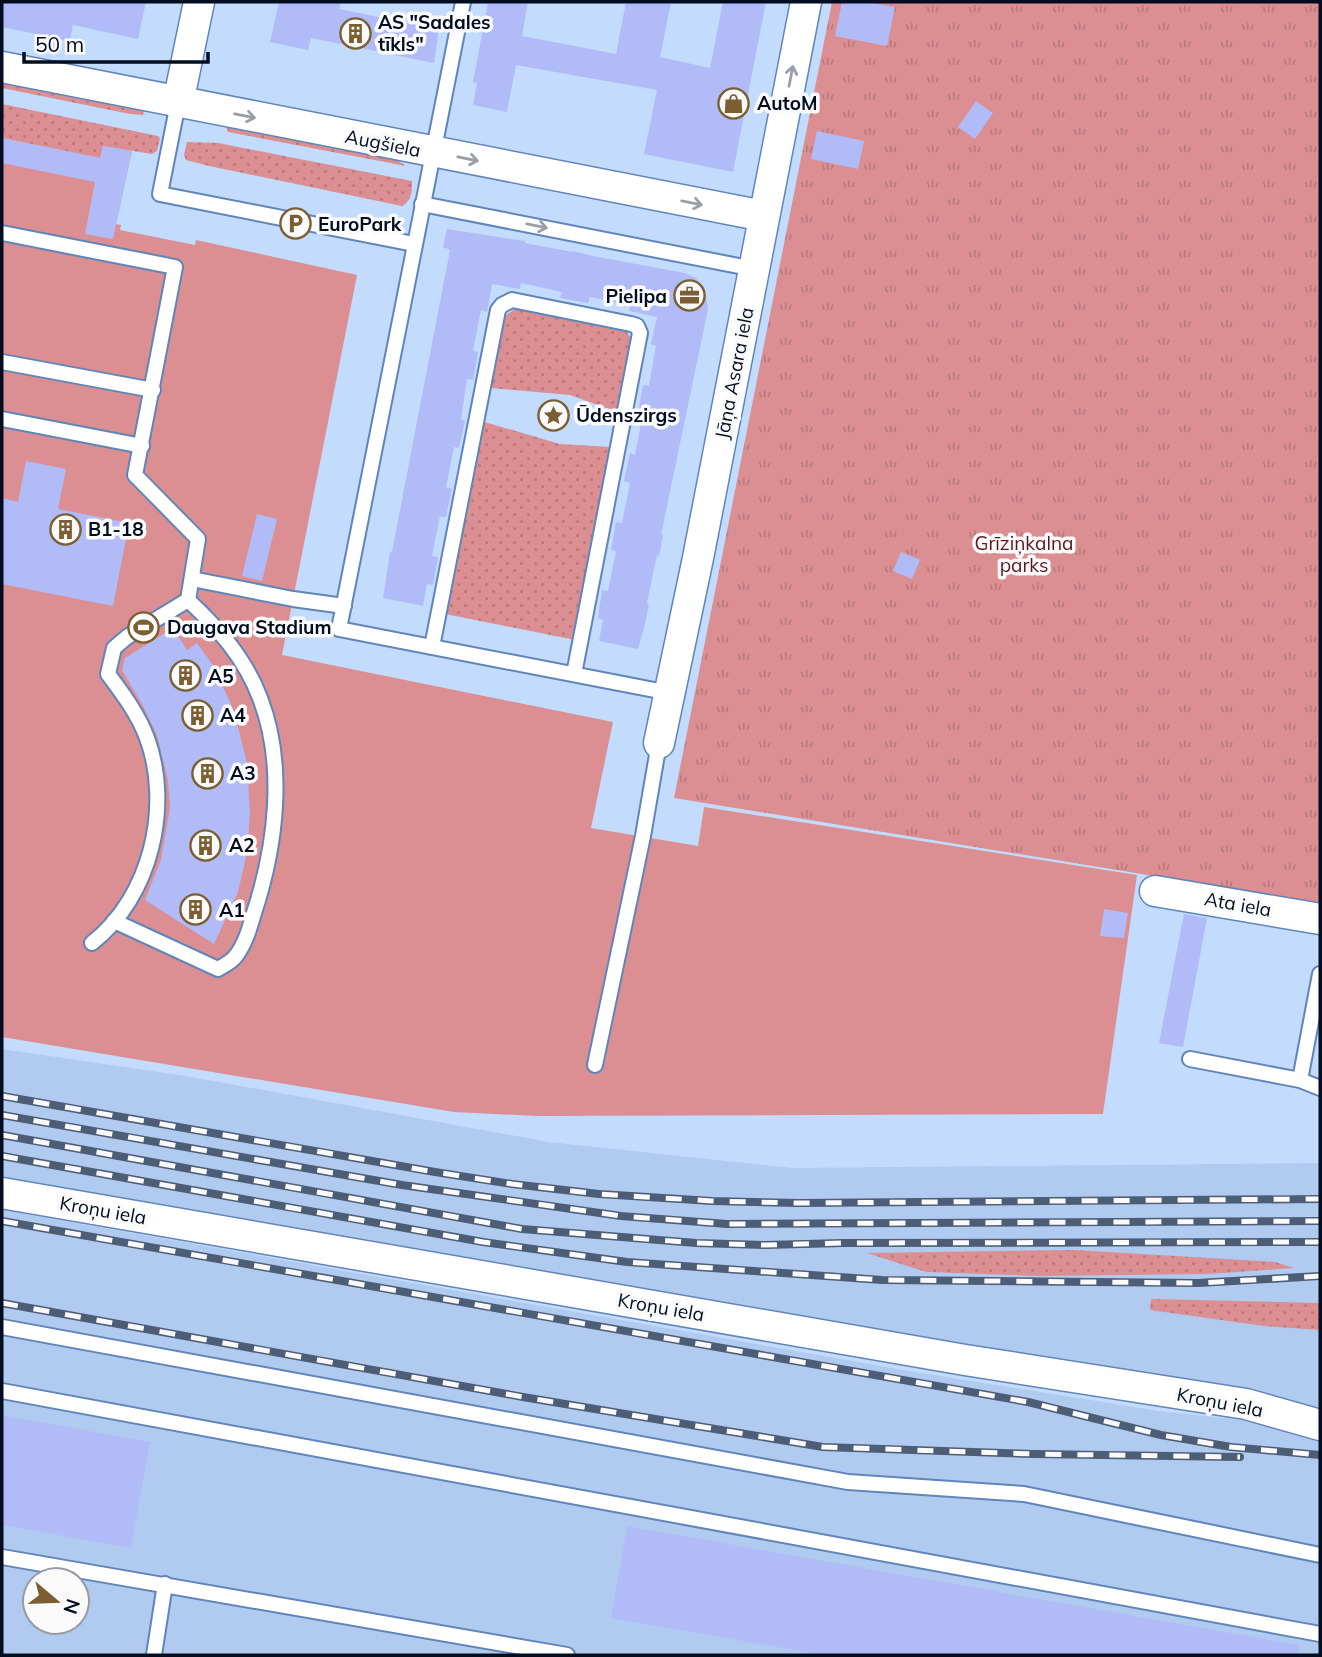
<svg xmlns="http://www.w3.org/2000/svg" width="1322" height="1657" font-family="Mulish,sans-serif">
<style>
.built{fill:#b1cbf0;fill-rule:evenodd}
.grass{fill:url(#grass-dots)}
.park{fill:url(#park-tufts)}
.pitch{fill:#db8f92}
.building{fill:#b1bbf8}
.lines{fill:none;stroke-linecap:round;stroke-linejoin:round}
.service-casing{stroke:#6085b9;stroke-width:18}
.minor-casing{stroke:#6085b9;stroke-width:33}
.service{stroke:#fff;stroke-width:14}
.minor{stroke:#fff;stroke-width:30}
.rail-casing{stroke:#4d5d76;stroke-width:8}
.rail{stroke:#fafafa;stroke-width:5;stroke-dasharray:16;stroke-linecap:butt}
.oneway{stroke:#9a9ea6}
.labels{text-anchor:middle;stroke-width:7;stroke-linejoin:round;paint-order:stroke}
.poi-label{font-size:19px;font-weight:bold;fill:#020d20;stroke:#fafafa;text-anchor:start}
.street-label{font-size:19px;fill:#020d20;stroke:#fafafa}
.park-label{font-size:19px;fill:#5e151f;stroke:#fafafa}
</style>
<defs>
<pattern id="grass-dots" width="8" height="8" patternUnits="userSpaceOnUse" patternTransform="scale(1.75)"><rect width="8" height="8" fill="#db8f92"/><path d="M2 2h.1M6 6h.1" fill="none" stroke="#ba7a7e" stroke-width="1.8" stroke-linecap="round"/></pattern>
<pattern id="park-tufts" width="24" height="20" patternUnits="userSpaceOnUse" patternTransform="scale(1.75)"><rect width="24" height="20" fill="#db8f92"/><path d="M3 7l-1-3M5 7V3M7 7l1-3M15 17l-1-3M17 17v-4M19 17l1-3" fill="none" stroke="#ba7a7e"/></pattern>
</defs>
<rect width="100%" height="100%" fill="#c3dbfd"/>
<g class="built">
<path d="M 2,1049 L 186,1076 L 549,1142 L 793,1168 L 1320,1163 L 1320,1411 L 648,1297 L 2,1179 Z"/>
<path d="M 2,1210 L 897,1369 L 1165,1412 L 1244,1420 L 1320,1442 L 1320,1655 L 2,1655 ZM 35,1580 L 77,1580 L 77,1622 L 35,1622 Z"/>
</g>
<g class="grass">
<path d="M 2,81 L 145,109 L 143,115 L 130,114 L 2,88 Z"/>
<path d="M 2,104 L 158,136 L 160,138 L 157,151 L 152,154 L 103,146 L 100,158 L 2,138 Z"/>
<path d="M 226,126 L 392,157 L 406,166 L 228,132 Z"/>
<path d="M 187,142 L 218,143 L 412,181 C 412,192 412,200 402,206 L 209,166 L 186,160 L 184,155 Z"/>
<path d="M 515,309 L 627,332 L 632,340 L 617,412 L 570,395 L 491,388 L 505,316 Z"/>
<path d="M 481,421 L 560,444 L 611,447 L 575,640 L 445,614 Z"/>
<path d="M 1075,1250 L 1275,1262 L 1294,1268 L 1208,1274 L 1040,1276 L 926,1272 L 867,1253 Z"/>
<path d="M 1151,1299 L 1320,1303 L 1320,1330 L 1264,1326 L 1150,1310 Z"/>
</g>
<path class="park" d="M 832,2 L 1320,2 L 1320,903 L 674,798 Z"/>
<path class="pitch" d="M 2,138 L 100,158 L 103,146 L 132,151 L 116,224 L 121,225 L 120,230 L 195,245 L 196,240 L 357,275 L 282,655 L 613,722 L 591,828 L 698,846 L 704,807 L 1137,875 L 1103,1114 L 537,1116 L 454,1112 L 2,1037 Z"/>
<g class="building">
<path d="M 2,2 L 146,2 L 138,39 L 73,25 L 70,41 L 2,27 Z"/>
<path d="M 279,2 L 341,2 L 339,9 L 439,29 L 434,63 L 311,38 L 308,50 L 270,42 Z"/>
<path d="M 488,2 L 528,2 L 522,36 L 616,54 L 626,2 L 671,2 L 660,57 L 710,68 L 723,2 L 766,2 L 733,172 L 644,154 L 657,90 L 516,65 L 507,112 L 473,105 L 477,83 L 473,82 Z"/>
<path d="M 842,2 L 868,2 L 895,7 L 887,46 L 835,36 Z"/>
<path d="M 976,101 L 993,113 L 975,139 L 958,127 Z"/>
<path d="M 817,131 L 864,141 L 858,169 L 811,159 Z"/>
<path d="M 2,138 L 100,158 L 103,146 L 132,151 L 113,239 L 85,234 L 95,182 L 2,163 Z"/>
<path d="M 447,229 L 525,241 L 525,243 L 573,252 L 573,251 L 593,256 L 685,273 L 696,278 L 705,290 L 708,309 L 661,535 L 663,535 L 659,556 L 657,555 L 647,603 L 649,604 L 645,624 L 638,649 L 599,641 L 603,620 L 598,618 L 602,590 L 608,591 L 616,551 L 611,550 L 616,522 L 622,523 L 630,483 L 624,481 L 630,453 L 635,455 L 639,434 L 643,414 L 638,413 L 643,385 L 649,386 L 656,346 L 651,344 L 657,317 L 629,311 L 630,305 L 590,297 L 588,303 L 560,298 L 562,292 L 521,283 L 520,289 L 492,284 L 487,312 L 481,310 L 473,351 L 478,352 L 473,380 L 467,379 L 461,419 L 465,421 L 459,448 L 454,447 L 446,487 L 452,489 L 446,517 L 440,516 L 432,556 L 438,557 L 433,585 L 427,584 L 423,606 L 383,598 L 390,552 L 392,552 L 450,250 L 443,247 Z"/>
<path d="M 26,461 L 66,469 L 58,509 L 129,523 L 113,606 L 2,584 L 2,498 L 18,502 Z"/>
<path d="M 257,514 L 277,519 L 262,581 L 242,576 Z"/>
<path d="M 901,552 L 920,560 L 912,579 L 893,571 Z"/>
<path d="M 173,628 L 187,650 L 197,643 L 213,665 L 234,711 L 247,763 L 250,813 L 247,853 L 238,892 L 214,944 L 145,900 L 161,860 L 170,808 L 168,780 L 157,735 L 142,704 L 122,670 L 125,658 Z"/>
<path d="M 1104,909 L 1128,913 L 1124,938 L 1100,936 Z"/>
<path d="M 1184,914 L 1207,918 L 1183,1047 L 1159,1043 Z"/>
<path d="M 2,1415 L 150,1442 L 131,1548 L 2,1525 Z"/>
<path d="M 627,1526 L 1299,1645 L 1298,1655 L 823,1655 L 611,1618 Z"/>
</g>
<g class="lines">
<defs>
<g id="service">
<path d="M 463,2 L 339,629 L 670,693"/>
<path d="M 178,103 L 160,194 L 414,244"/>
<path d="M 422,204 L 754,269"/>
<path d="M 2,233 L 175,267 L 135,475 L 198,539 L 188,600 C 218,628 245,658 260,698 C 286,765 276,846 254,913 C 250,927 245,945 235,957 C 231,962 223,966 218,969 L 114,921"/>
<path d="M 2,362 L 153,390"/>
<path d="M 2,419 L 142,446"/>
<path d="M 192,579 L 293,599 L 344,606"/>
<path d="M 432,647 L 498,310 L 502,305 L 512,300 L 631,324 L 637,326 L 640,333 L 574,674"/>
<path d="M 92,943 C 151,897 172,806 147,738 C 138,714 123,694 108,674 L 114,648 L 127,637 L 188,600"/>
<path d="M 1190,1059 L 1300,1080 L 1320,974"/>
<path d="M 595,1065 L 643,836 L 659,743"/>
<path d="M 1300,1080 L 1320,1088"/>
<path d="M 2,1327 L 848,1482 L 1024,1494 L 1320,1555"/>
<path d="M 2,1391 L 1320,1634"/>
<path d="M 2,1557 L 567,1655"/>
<path d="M 154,1655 L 165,1584"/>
</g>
<g id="minor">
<path d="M 2,67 L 764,216"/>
<path d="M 178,103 L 199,2"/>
<path d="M 659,743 L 698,558 L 806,2"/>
<path d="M 1155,891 L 1320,919"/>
<path d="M 2,1193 L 965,1360 L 1246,1404 L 1320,1425"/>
</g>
</defs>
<use href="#service" class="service-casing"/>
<use href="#minor" class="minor-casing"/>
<use href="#service" class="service"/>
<use href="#minor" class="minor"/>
<defs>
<g id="rail">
<path d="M 2,1096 L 435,1172 L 512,1184 L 599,1194 L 712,1201 L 799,1203 L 1320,1199"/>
<path d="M 2,1115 L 402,1185 L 621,1216 L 727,1224 L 1320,1221"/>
<path d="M 2,1135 L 522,1229 L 696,1243 L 765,1245 L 843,1243 L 1320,1242"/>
<path d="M 2,1156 L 483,1242 L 627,1262 L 882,1280 L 1198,1283 L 1320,1276"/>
<path d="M 2,1221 L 1028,1402 L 1161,1435 L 1231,1447 L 1320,1455"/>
<path d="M 2,1303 L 523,1397 L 823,1447 L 1034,1454 L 1240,1457"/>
</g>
</defs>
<use href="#rail" class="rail-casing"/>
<use href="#rail" class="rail"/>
</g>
<defs><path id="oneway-shaft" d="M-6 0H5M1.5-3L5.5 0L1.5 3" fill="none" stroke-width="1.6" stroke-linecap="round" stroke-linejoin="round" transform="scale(1.75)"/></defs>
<g class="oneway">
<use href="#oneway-shaft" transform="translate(791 76) rotate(-79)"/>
<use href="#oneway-shaft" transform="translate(245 116) rotate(11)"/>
<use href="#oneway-shaft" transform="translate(468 159) rotate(11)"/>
<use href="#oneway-shaft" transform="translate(692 203) rotate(11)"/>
<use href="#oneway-shaft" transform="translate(537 226) rotate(11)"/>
</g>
<defs>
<symbol id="building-ring" viewBox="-11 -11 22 22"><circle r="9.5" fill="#fafafa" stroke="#7b5e31" stroke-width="1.5"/><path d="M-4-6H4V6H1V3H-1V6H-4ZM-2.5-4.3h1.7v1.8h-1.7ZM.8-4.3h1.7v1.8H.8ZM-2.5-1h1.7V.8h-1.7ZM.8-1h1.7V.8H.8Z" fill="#7b5e31"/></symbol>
<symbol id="shop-ring" viewBox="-11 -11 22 22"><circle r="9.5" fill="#fafafa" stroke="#7b5e31" stroke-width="1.5"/><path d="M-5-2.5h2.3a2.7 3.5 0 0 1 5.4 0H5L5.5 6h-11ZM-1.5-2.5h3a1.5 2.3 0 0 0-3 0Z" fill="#7b5e31"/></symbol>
<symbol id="parking-ring" viewBox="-11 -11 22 22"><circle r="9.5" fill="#fafafa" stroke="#7b5e31" stroke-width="1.5"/><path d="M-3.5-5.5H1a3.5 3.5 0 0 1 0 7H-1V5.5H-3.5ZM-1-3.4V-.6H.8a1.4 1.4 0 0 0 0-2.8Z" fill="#7b5e31"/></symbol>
<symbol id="office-ring" viewBox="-11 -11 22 22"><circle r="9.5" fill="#fafafa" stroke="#7b5e31" stroke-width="1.5"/><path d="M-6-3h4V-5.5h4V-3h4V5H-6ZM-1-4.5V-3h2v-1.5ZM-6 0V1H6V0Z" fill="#7b5e31"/></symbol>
<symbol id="sight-ring" viewBox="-11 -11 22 22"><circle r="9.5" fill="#fafafa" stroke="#7b5e31" stroke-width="1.5"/><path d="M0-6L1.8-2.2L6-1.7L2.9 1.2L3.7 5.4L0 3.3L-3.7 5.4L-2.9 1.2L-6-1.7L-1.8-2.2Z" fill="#7b5e31"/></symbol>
<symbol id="stadium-ring" viewBox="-11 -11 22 22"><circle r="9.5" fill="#fafafa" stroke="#7b5e31" stroke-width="1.5"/><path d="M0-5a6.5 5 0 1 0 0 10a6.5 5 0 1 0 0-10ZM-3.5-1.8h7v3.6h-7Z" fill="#7b5e31"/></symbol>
</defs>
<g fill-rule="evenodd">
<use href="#building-ring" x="338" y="16" width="35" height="35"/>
<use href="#shop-ring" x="716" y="86" width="35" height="35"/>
<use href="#parking-ring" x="278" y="206" width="35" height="35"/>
<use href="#office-ring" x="672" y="278" width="35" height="35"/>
<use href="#sight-ring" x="536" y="398" width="35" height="35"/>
<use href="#building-ring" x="48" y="512" width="35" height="35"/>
<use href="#stadium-ring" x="126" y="610" width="35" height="35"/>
<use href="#building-ring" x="168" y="658" width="35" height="35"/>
<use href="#building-ring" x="180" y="698" width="35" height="35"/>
<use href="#building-ring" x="190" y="756" width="35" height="35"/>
<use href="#building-ring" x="188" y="828" width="35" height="35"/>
<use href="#building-ring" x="178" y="892" width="35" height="35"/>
</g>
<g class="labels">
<g class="poi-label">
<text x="378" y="29">AS "Sadales<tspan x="378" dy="22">tīkls"</tspan></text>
<text x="757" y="110">AutoM</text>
<text x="318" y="231">EuroPark</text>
<text x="667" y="303" text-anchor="end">Pielipa</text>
<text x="576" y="422">Ūdenszirgs</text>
<text x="88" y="536">B1-18</text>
<text x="167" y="634">Daugava Stadium</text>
<text x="208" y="683">A5</text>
<text x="220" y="722">A4</text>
<text x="230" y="780">A3</text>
<text x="229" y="852">A2</text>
<text x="219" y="917">A1</text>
</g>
<g class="street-label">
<text transform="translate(383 143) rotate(11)" y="7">Augšiela</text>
<text transform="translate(734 373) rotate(-79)" y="7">Jāņa Asara iela</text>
<text transform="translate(1238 904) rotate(10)" y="7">Ata iela</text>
<text transform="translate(103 1210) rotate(10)" y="7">Kroņu iela</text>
<text transform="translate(661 1307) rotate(10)" y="7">Kroņu iela</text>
<text transform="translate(1220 1402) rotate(11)" y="7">Kroņu iela</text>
</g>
<g class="park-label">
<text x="1024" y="550">Grīziņkalna<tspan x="1024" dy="22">parks</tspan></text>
</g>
</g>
<rect width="1322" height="1657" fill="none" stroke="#020d20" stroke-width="7"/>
<g transform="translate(56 1601) rotate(109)"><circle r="33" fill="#fafafa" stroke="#979ba3" stroke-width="2"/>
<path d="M0-5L12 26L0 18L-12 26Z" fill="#7b5e31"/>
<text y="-10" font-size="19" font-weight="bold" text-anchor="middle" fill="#020d20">N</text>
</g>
<path d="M24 52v10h184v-10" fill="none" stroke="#020d20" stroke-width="3.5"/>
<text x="35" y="52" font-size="21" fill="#020d20" stroke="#fafafa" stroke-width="5" paint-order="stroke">50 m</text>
</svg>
